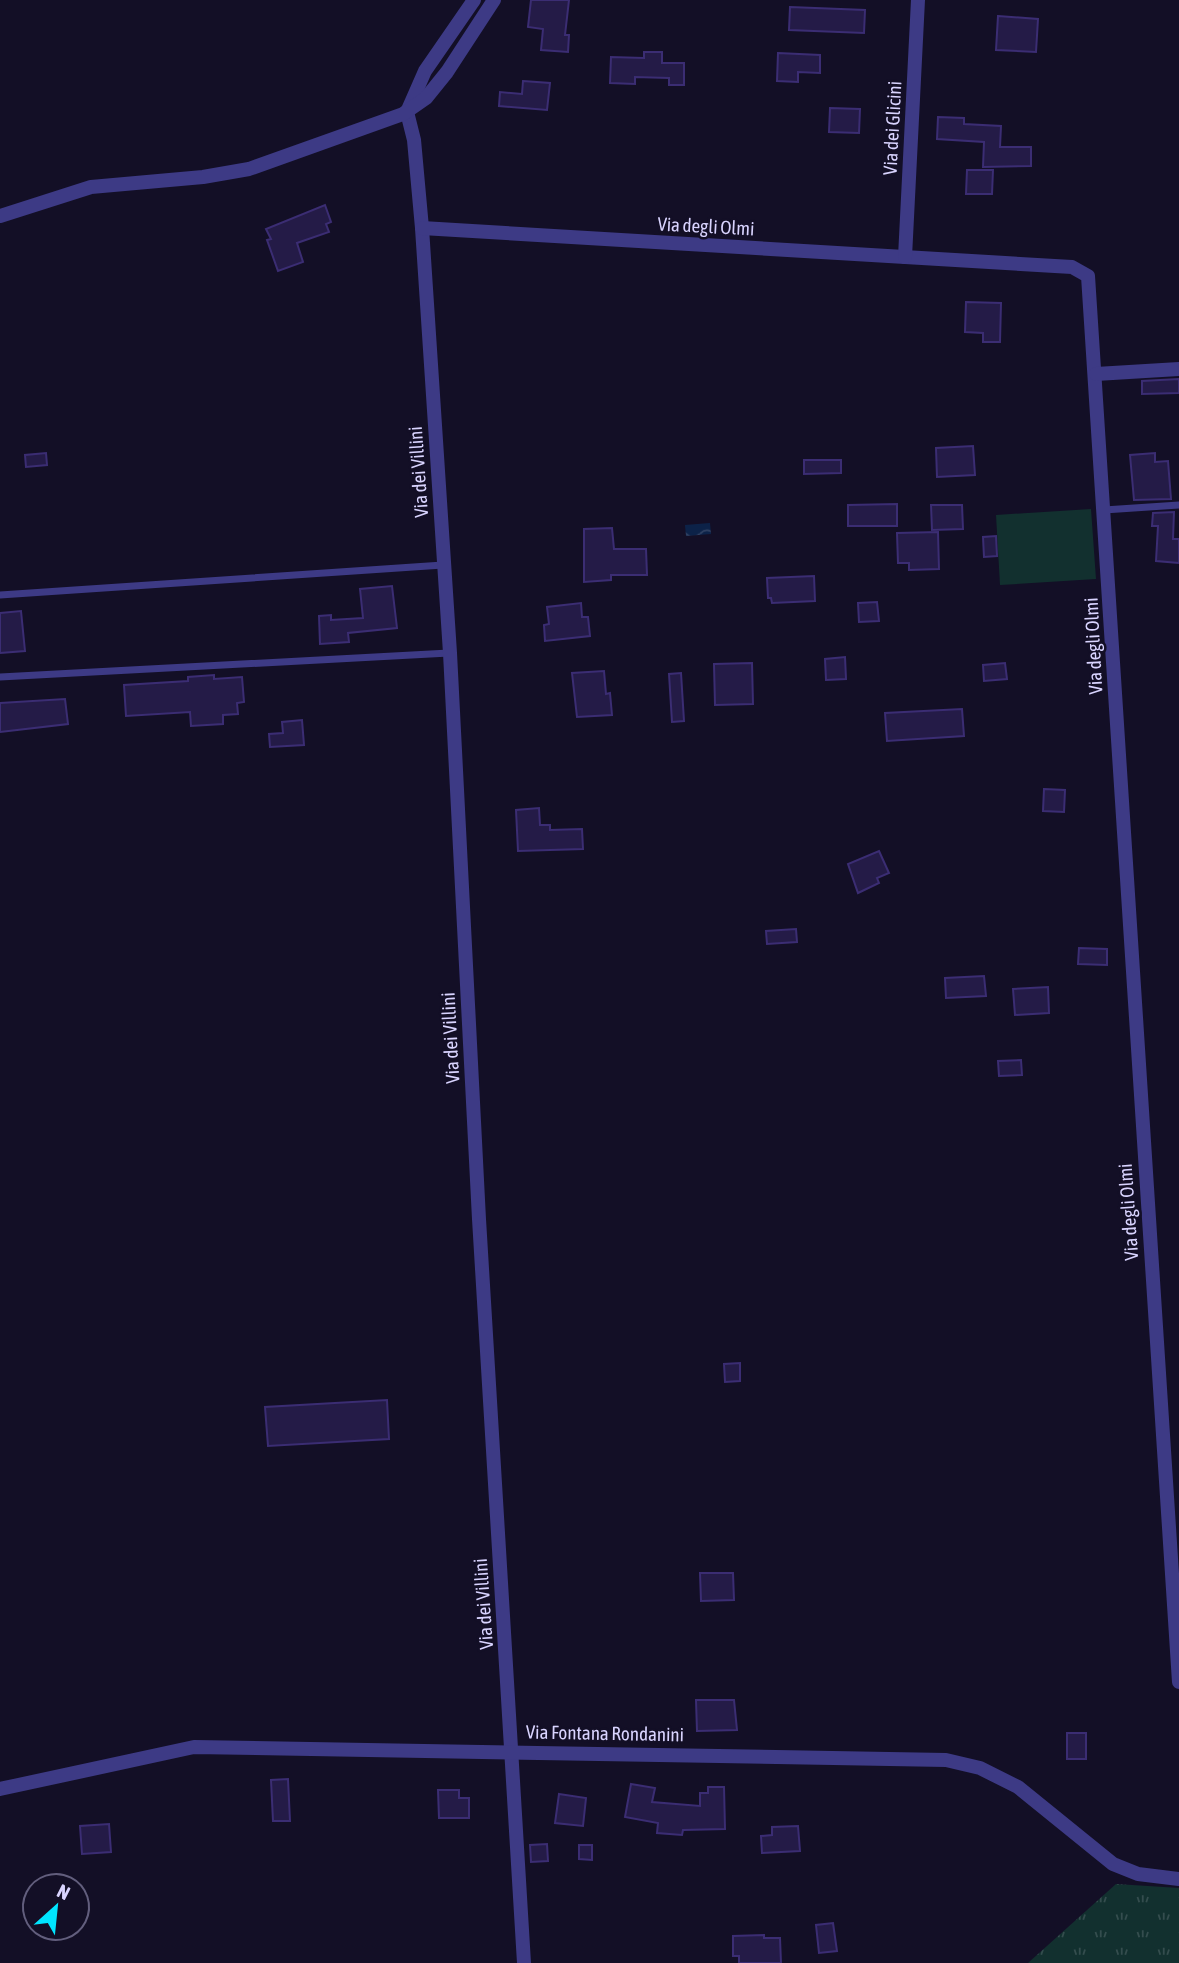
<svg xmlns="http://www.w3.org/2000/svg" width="1179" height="1963" font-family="'Asap Condensed',sans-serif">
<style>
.grass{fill:url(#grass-tufts)}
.pitch{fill:#12302f}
.water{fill:url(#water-waves)}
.building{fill:#241b47;stroke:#3b2d73;stroke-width:2}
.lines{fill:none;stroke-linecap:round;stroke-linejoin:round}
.service{stroke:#3d3a85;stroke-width:7}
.minor{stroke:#3d3a85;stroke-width:14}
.labels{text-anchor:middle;stroke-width:5;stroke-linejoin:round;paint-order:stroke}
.street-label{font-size:19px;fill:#d9d4ff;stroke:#130f26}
</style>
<defs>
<pattern id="grass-tufts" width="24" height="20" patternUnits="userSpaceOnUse" patternTransform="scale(1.75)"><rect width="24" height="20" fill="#12302f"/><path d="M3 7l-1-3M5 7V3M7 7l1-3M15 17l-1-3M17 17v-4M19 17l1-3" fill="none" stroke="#344d4e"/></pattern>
<pattern id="water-waves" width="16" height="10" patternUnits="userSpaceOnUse" patternTransform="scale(1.75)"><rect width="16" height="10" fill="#0c2248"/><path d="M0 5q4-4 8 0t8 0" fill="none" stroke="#2f4163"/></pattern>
</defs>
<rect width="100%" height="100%" fill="#130f26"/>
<path class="grass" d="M 1116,1884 L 1179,1888 L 1179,1963 L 1028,1963 Z"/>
<path class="pitch" d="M 1091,509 L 1096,579 L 1000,585 L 996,515 Z"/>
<path class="water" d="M 710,523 L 711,534 L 686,536 L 685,525 Z"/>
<g class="building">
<path d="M 531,0 L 569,0 L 565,35 L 569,35 L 568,52 L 541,50 L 543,29 L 528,27 Z"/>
<path d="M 790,7 L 865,10 L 864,33 L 789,30 Z"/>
<path d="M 998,16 L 1038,19 L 1036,52 L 996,50 Z"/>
<path d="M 644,52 L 662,52 L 662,63 L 684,63 L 684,85 L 669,85 L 669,78 L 635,77 L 635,84 L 610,83 L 611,57 L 644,58 Z"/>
<path d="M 778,53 L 820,55 L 820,73 L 798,72 L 798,82 L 777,81 Z"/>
<path d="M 523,81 L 550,83 L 547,110 L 499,106 L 500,92 L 522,94 Z"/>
<path d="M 830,108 L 860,109 L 859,133 L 829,132 Z"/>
<path d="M 938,117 L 964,118 L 964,124 L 1001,126 L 1000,147 L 1031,147 L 1031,166 L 983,167 L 984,142 L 937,139 Z"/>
<path d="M 967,170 L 993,170 L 992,194 L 966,194 Z"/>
<path d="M 325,205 L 331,222 L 326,224 L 329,232 L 297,243 L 303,262 L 278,271 L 267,240 L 271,239 L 266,229 Z"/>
<path d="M 966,302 L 1001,303 L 1000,342 L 983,342 L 983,333 L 965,332 Z"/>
<path d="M 1179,379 L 1179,393 L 1142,394 L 1142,381 Z"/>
<path d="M 973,446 L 975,475 L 937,477 L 936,448 Z"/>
<path d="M 46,453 L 47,465 L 26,467 L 25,455 Z"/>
<path d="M 1155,453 L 1155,462 L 1168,461 L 1171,499 L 1134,500 L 1130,455 Z"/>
<path d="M 804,460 L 841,460 L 841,473 L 804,474 Z"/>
<path d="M 897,504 L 897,526 L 848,526 L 848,505 Z"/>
<path d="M 931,505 L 962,505 L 963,529 L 932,530 Z"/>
<path d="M 1174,512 L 1173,539 L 1179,539 L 1179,563 L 1156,561 L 1158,526 L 1152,526 L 1153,513 Z"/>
<path d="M 612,528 L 614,549 L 646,549 L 647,575 L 611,575 L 611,580 L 584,582 L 584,529 Z"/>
<path d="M 938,532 L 939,569 L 909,570 L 909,563 L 898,563 L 897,533 Z"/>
<path d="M 996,536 L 997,556 L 984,557 L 983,537 Z"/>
<path d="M 814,576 L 815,601 L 772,603 L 771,598 L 768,598 L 767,578 Z"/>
<path d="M 392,586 L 397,628 L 348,633 L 349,642 L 320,644 L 319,616 L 331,615 L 331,620 L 363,618 L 360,589 Z"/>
<path d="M 877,602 L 879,621 L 859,622 L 858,603 Z"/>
<path d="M 581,603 L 582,617 L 588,617 L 590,636 L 545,641 L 544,625 L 549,624 L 547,607 Z"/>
<path d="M 21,611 L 25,651 L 0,653 L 0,613 Z"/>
<path d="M 845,657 L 846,679 L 826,680 L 825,659 Z"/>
<path d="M 752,663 L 753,704 L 715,705 L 714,664 Z"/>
<path d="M 1005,663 L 1007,679 L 984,681 L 983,665 Z"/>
<path d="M 604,671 L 606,694 L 610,693 L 612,715 L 577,717 L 572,673 Z"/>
<path d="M 681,673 L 684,721 L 672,722 L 669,674 Z"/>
<path d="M 214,675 L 214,679 L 242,677 L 244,702 L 237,703 L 238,714 L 223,715 L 223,724 L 191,726 L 190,712 L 126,716 L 124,685 L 188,681 L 188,677 Z"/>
<path d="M 65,699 L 68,724 L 0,732 L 0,703 Z"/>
<path d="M 962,709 L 964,736 L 887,741 L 885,713 Z"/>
<path d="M 302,720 L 304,745 L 270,747 L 269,734 L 283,733 L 282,722 Z"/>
<path d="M 1044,789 L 1065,790 L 1064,812 L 1043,811 Z"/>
<path d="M 539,808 L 540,825 L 550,825 L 550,830 L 582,829 L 583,849 L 518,851 L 516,810 Z"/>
<path d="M 879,851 L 889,873 L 877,878 L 879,883 L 858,893 L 848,864 Z"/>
<path d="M 796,929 L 797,942 L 767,944 L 766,931 Z"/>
<path d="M 1079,948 L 1107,949 L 1107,965 L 1078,964 Z"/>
<path d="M 984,976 L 986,996 L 946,998 L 945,978 Z"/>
<path d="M 1048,987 L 1049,1013 L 1015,1015 L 1013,989 Z"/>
<path d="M 1021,1060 L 1022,1075 L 999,1076 L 998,1061 Z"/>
<path d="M 740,1363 L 740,1381 L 725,1382 L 724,1364 Z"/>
<path d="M 387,1400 L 389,1439 L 268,1446 L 265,1407 Z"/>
<path d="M 700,1573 L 733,1573 L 734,1600 L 701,1601 Z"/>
<path d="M 696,1700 L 734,1700 L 737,1730 L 697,1731 Z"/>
<rect x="1067" y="1733" width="19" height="26"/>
<path d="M 288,1779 L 290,1821 L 273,1821 L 271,1780 Z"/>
<path d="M 631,1784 L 655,1788 L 652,1802 L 700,1806 L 700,1793 L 708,1793 L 708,1787 L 724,1787 L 725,1829 L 683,1830 L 682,1835 L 657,1833 L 658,1823 L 625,1817 Z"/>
<path d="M 438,1790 L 459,1790 L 459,1798 L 469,1798 L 469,1818 L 439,1818 Z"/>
<path d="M 559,1794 L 586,1798 L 583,1826 L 555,1823 Z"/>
<path d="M 109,1824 L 111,1852 L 82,1854 L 80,1826 Z"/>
<path d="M 798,1826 L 800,1851 L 762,1853 L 761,1836 L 772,1835 L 772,1827 Z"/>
<path d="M 547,1844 L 548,1861 L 531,1862 L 530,1845 Z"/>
<path d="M 579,1845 L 592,1845 L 592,1860 L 579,1859 Z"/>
<path d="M 833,1923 L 837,1951 L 819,1953 L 816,1925 Z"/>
<path d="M 764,1935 L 764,1938 L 780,1938 L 781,1963 L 739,1963 L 739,1956 L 733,1956 L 733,1936 Z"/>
</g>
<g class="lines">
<g class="service">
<path d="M 1104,510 L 1179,505"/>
<path d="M 0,595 L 443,565"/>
<path d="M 0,677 L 449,653"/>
</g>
<g class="minor">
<path d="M 407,112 L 414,140 L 422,228 L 450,653 L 479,1219 L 524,1963"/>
<path d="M 407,112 L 425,71 L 474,0"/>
<path d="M 0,216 L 91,187 L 203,177 L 249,169 L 403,114 L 426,98 L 447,72 L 494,0"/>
<path d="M 422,228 L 1072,267 L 1088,276 L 1179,1682"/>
<path d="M 905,257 L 918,0"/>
<path d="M 1096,374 L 1179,369"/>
<path d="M 0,1789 L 194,1747 L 946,1760 L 980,1768 L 1018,1787 L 1113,1864 L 1138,1874 L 1179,1879"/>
</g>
</g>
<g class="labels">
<g class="street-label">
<text transform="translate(892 128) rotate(-87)" y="7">Via dei Glicini</text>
<text transform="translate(706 226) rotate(3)" y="7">Via degli Olmi</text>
<text transform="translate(418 472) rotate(-94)" y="7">Via dei Villini</text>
<text transform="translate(1093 646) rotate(-93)" y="7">Via degli Olmi</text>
<text transform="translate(450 1038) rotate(-93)" y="7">Via dei Villini</text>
<text transform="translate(1128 1212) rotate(-94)" y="7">Via degli Olmi</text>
<text transform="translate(483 1604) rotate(-94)" y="7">Via dei Villini</text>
<text transform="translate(605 1733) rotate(1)" y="7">Via Fontana Rondanini</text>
</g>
</g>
<g transform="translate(56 1907) rotate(27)"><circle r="33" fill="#130f26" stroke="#625e7d" stroke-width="2"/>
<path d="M0-5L12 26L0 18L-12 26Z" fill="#00e5ff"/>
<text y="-10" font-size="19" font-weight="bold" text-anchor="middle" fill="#d9d4ff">N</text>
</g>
</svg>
